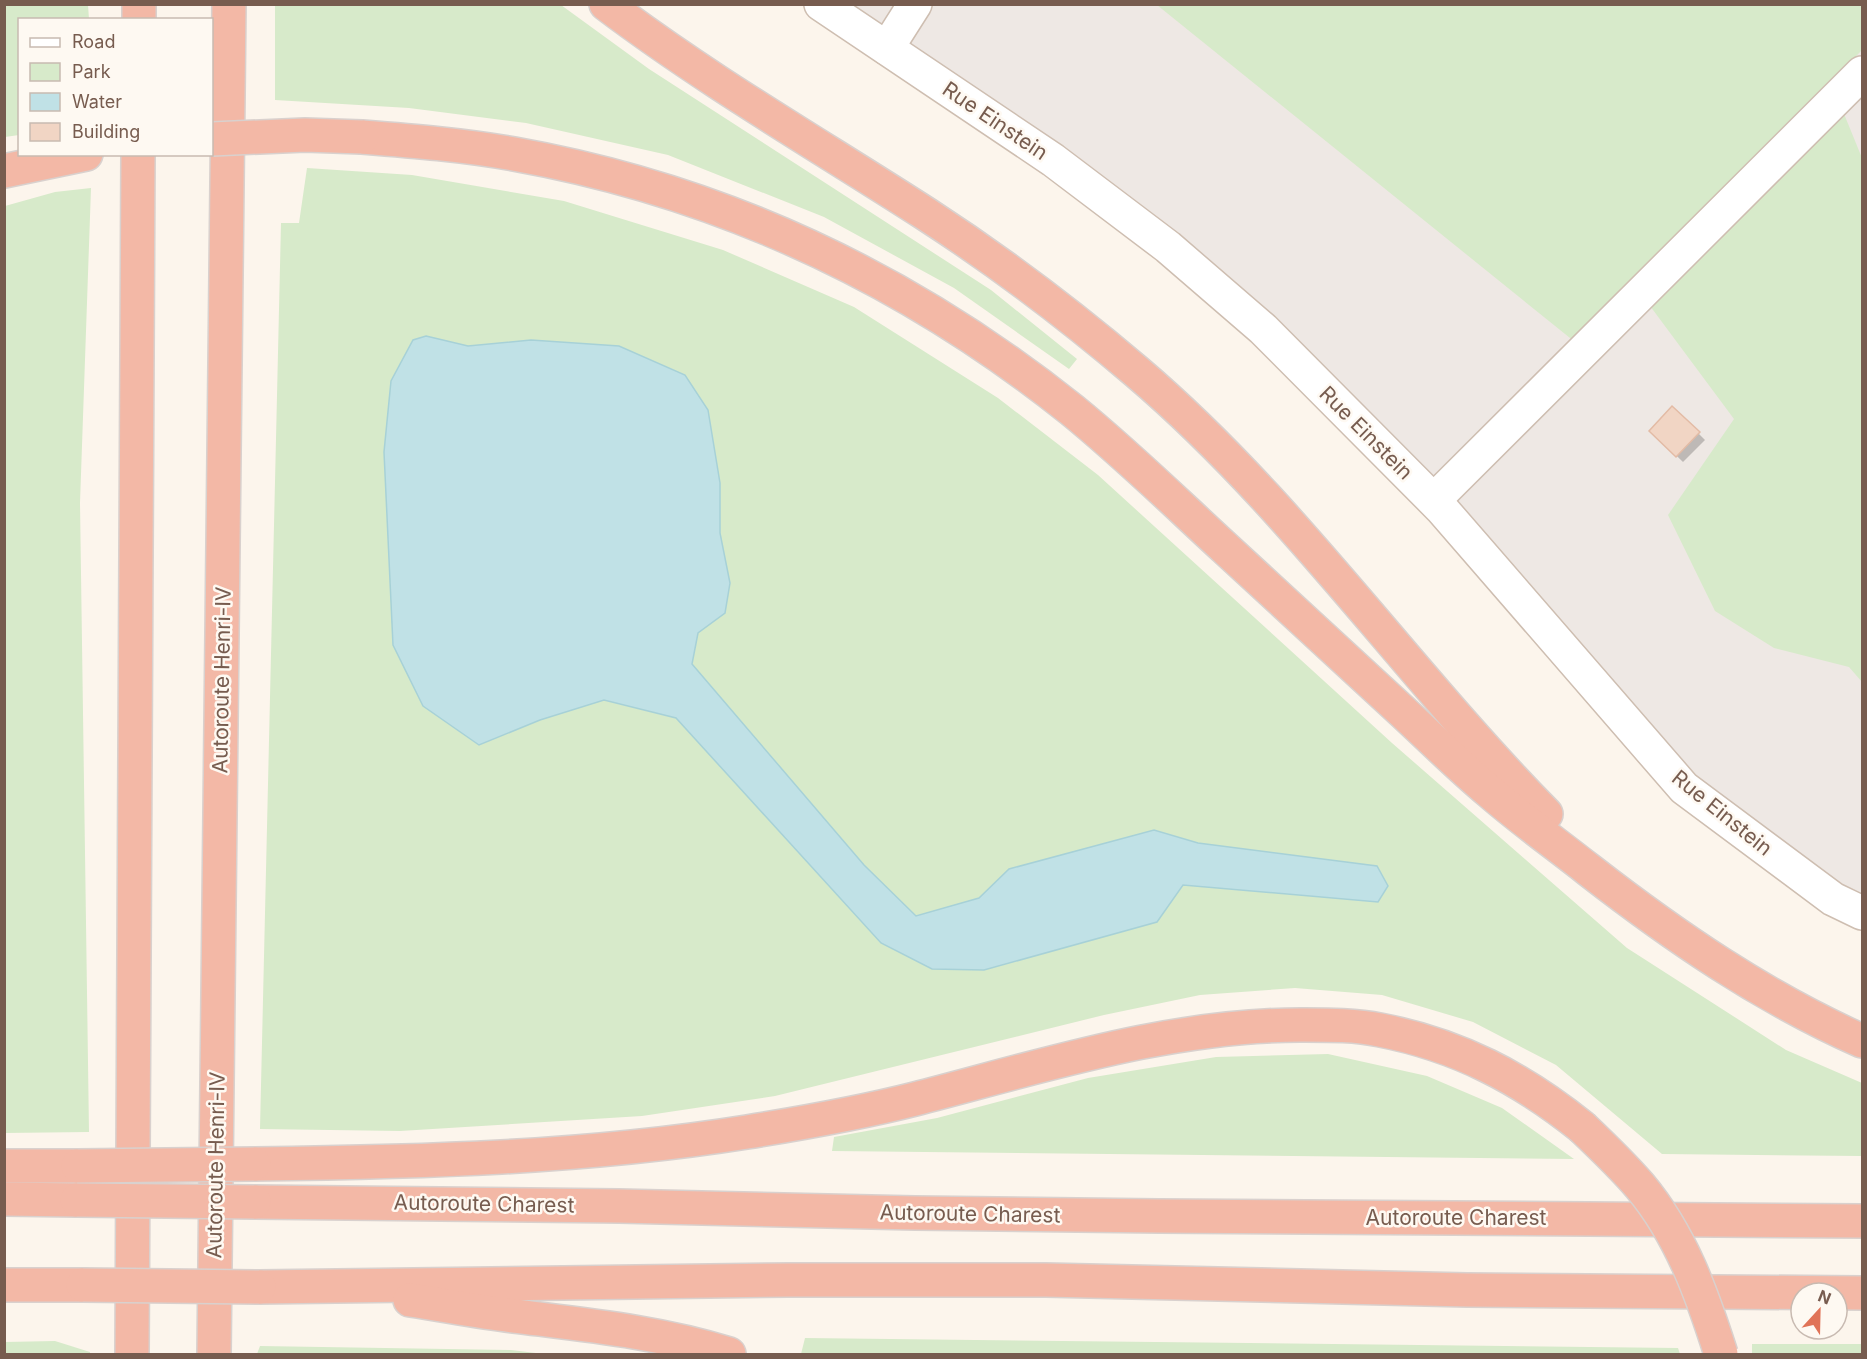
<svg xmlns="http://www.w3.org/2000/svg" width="1867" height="1359" font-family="Inter,sans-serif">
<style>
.industrial{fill:#eee8e4}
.green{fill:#d7eaca}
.water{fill:#c0e1e6;stroke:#a7d1d7;stroke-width:1.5}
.shadow{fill:#0003}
.building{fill:#f1d5c4;stroke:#e3bba5;stroke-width:1.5}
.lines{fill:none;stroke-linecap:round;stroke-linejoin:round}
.minor-casing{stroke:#cebeb1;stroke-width:36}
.highway-casing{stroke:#d9d1ce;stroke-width:36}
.minor{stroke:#fff;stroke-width:33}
.highway{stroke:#f3b8a6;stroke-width:33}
.highway-bridge-casing{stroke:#d9d1ce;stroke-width:36;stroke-linecap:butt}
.highway-bridge{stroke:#f3b8a6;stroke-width:33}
.labels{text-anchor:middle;stroke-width:5;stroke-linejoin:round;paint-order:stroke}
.street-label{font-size:21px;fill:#775c4f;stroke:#fef9f2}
</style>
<rect width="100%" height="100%" fill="#fcf5ec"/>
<path class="industrial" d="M 821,5 L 1862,5 L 1862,913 L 1684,788 L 1263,329 Z"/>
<g class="green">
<path d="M 5,4 L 88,5 L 89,19 L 20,20 L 19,135 L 5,137 Z"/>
<path d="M 275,5 L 561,5 L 649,69 L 991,290 L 1077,359 L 1069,369 L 954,288 L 824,217 L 668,155 L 526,123 L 409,108 L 275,100 Z"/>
<path d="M 1157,5 L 1862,5 L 1862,50 L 1831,82 L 1862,158 L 1862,682 L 1849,667 L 1774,648 L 1715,611 L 1668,515 L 1734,419 L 1633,283 L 1575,342 Z"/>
<path d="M 307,168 L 412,175 L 564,201 L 723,250 L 854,307 L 998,398 L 1098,475 L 1392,743 L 1627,948 L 1786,1050 L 1862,1083 L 1862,1156 L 1662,1154 L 1556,1065 L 1473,1022 L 1382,995 L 1295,988 L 1200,995 L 1104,1015 L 775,1096 L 642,1116 L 400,1131 L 260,1129 L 281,223 L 299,223 Z"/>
<path d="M 91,188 L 80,503 L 89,1132 L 5,1133 L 5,206 L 55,192 Z"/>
<path d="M 1328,1054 L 1427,1076 L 1502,1108 L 1574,1159 L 832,1151 L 834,1137 L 937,1118 L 1088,1078 L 1216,1057 Z"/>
<path d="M 805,1338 L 1678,1348 L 1680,1354 L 801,1354 Z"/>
<path d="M 55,1341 L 90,1352 L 90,1354 L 5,1354 L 5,1342 Z"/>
<rect x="1752" y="1344" width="110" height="10"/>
<path d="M 260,1346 L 511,1350 L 544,1354 L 257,1354 Z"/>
</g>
<path class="water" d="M 426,336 L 468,346 L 531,340 L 619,346 L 685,375 L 708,410 L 720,483 L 720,533 L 730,583 L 725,613 L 698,633 L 692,664 L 864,865 L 916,916 L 979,898 L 1009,869 L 1154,830 L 1198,843 L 1377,866 L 1388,886 L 1378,902 L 1183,885 L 1157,922 L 984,970 L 932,969 L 881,943 L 676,718 L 604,700 L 540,720 L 479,745 L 423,706 L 393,645 L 384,452 L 391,381 L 413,340 Z"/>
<path class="shadow" d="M 1673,408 L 1705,440 L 1683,462 L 1651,431 Z"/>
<path class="building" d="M 1672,406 L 1700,432 L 1676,457 L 1649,431 Z"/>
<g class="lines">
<defs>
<g id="minor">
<path d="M 821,4 L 1053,160 L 1168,247 L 1263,329 L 1441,508 L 1684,788 L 1833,899 L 1862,913"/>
<path d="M 887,48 L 915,4"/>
<path d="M 1434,500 L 1862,73"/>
</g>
<g id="highway">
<path d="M 606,4 C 708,81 819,145 926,214 C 1000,262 1070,315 1137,372 C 1291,503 1405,671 1546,814"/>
<path d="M 139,20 L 139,4"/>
<path d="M 362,137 C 413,141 464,145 514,154 C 721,191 908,279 1072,410 C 1125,453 1175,502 1225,548 C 1285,603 1344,658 1404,713 C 1432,739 1460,767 1490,792 C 1521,819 1556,844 1589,870 C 1674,936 1763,997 1862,1041"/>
<path d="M 4,171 L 86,154"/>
<path d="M 254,1164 C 419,1162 584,1158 747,1132 C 803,1123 860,1113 915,1099 C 1043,1066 1172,1024 1305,1025 C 1330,1025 1356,1025 1380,1030 C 1458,1045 1521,1078 1582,1127"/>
<path d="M 4,1166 L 78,1166"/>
<path d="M 4,1199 L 77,1200"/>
<path d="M 254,1202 L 619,1206 L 915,1213 L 1159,1216 L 1862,1221"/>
<path d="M 4,1285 L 83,1285"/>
<path d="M 259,1287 L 789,1280 L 1046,1280 L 1467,1290 L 1862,1293"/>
<path d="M 410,1300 C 444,1305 479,1312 514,1316 C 586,1325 659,1332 729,1354"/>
<path d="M 132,1354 L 138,154"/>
<path d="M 214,1354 L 229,4"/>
</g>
</defs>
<use href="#minor" class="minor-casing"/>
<use href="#highway" class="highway-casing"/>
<use href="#minor" class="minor"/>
<use href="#highway" class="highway"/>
<defs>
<g id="highway-bridge">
<path d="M 212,139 L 305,135 L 362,137"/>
<path d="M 1582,1127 C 1602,1146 1622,1165 1640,1186 C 1681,1235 1702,1294 1721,1354"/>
<path d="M 78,1166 L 254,1164"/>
<path d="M 77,1200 L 254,1202"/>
<path d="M 83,1285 L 259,1287"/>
</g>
</defs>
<use href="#highway-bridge" class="highway-bridge-casing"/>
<use href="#highway-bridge" class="highway-bridge"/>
</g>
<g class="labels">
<g class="street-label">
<text transform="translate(995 121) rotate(34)" y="7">Rue Einstein</text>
<text transform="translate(1366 433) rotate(45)" y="7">Rue Einstein</text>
<text transform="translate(222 680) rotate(-89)" y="7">Autoroute Henri-IV</text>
<text transform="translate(1722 813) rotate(39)" y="7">Rue Einstein</text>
<text transform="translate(216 1165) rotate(-89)" y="7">Autoroute Henri-IV</text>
<text transform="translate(484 1204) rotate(1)" y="7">Autoroute Charest</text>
<text transform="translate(970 1214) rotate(1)" y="7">Autoroute Charest</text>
<text x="1456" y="1225">Autoroute Charest</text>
</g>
</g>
<rect width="1867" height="1359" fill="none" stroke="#775c4f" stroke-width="12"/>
<rect x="18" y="18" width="195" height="138" fill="#fef9f2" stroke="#c8bab1" stroke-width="1.5"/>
<rect x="30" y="38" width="30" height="9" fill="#ffffff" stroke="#c8bab1" stroke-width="1.5"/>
<text x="72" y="48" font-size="18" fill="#775c4f">Road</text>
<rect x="30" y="63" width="30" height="18" fill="#d7eaca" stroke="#c8bab1" stroke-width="1.5"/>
<text x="72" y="78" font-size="18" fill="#775c4f">Park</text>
<rect x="30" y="93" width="30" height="18" fill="#c0e1e6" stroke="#c8bab1" stroke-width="1.5"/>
<text x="72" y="108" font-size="18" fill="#775c4f">Water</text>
<rect x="30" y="123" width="30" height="18" fill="#f1d5c4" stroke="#c8bab1" stroke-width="1.5"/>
<text x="72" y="138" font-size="18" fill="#775c4f">Building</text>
<g transform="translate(1819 1311) rotate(22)"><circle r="28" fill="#fef9f2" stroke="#c8bab1" stroke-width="1.5"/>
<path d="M0-4.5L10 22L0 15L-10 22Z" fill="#e07357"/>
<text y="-9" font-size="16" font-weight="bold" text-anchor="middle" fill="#775c4f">N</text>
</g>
</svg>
